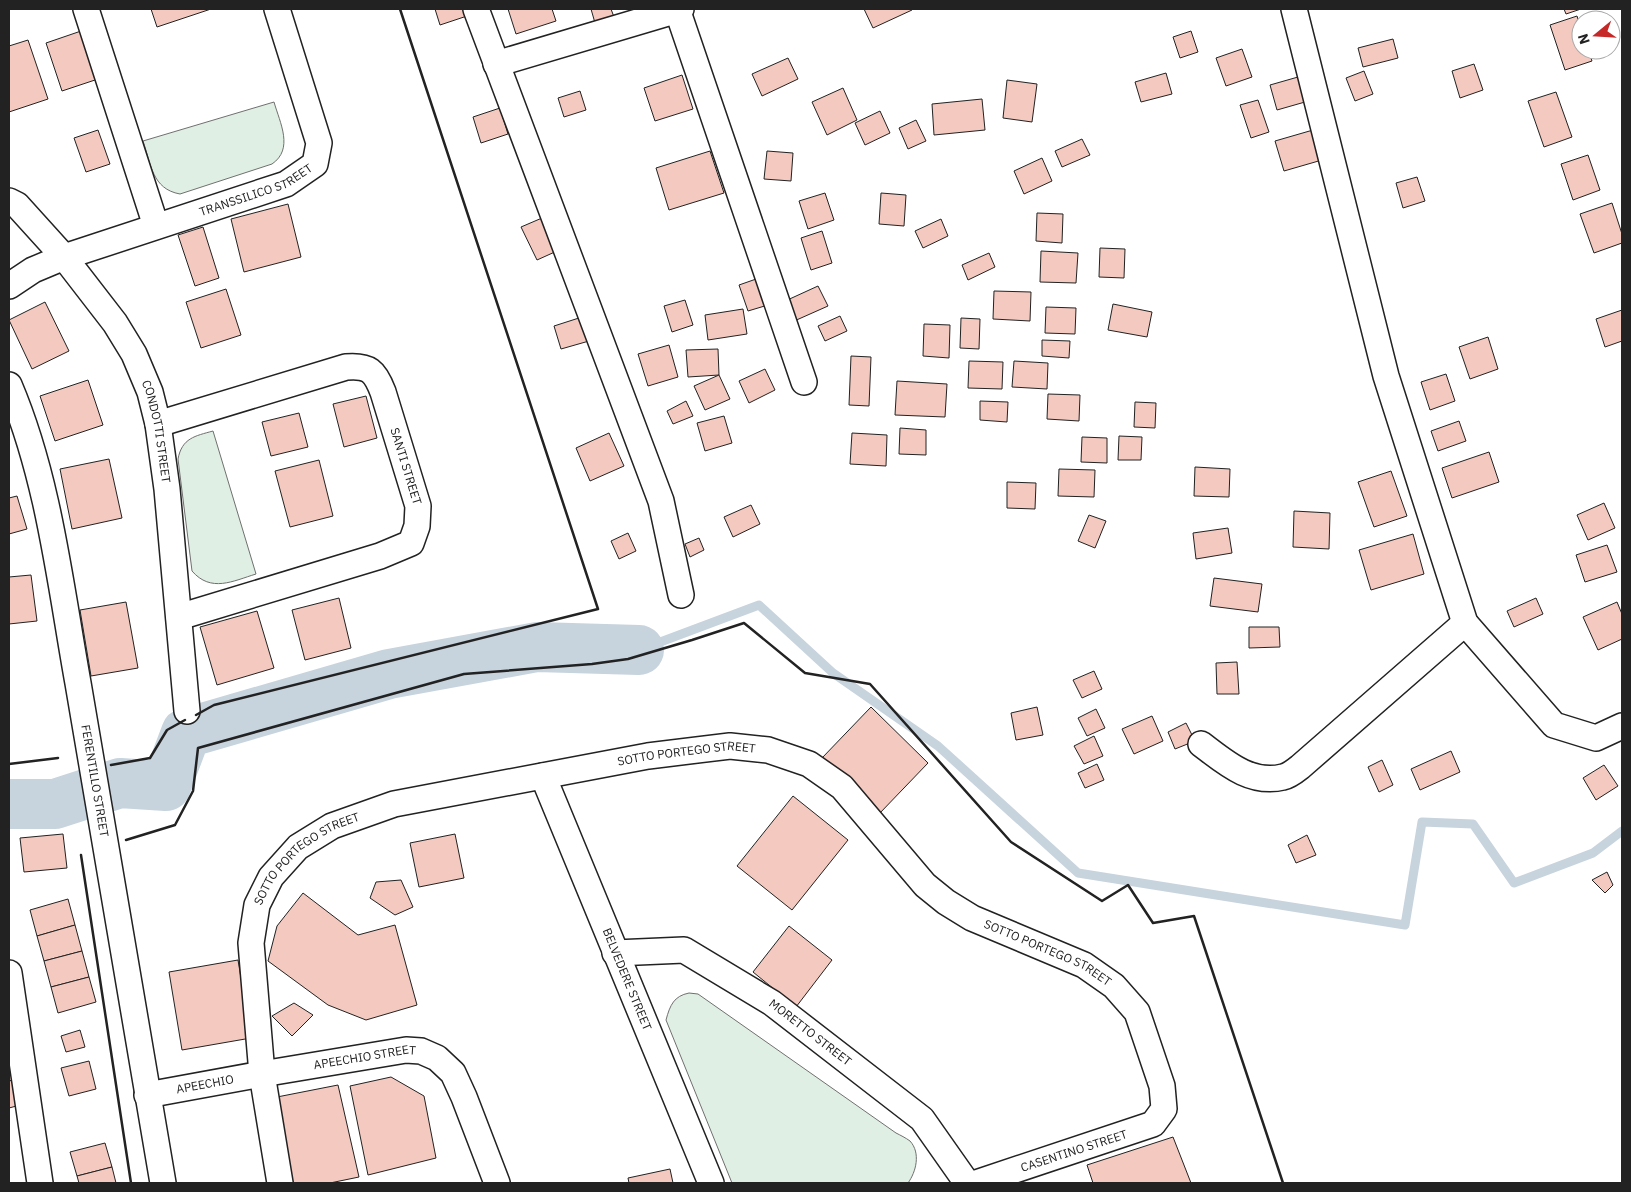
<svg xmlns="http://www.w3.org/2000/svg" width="1631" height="1192" font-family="'IBM Plex Sans',sans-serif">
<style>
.green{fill:#e0efe3;stroke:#6f6f6f}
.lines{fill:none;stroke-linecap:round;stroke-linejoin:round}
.stream{stroke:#c7d3dd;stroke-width:9}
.river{stroke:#c7d3dd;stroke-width:50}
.building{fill:#f3c9c0;stroke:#222}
.street-casing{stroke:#222;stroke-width:28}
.street{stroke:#fff;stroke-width:25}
.wall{stroke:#222;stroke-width:2.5}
.labels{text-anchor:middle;stroke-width:4;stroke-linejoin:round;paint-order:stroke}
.street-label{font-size:12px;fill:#222;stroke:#fff}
</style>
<rect width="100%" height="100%" fill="#fff"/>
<g class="green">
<path d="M 274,102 C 280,123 294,149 272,164 L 180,194 C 152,189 151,164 143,141 Z"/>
<path d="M 213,431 L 256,574 C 233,581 211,593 192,571 L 178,459 C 182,438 195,436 213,431 Z"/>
<path d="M 689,993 L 698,994 L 896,1133 C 900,1135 906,1138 910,1141 C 921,1153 916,1172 908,1183 L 732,1183 L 666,1020 C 670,1005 674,996 689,993 Z"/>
</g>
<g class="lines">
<path class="stream" d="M 639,650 L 759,605 L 833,673 L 938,746 L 1078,873 L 1405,925 L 1422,822 L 1473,824 L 1514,883 L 1593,853 L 1622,831"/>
<path class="river" d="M 9,804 L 55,804 L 120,783 L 166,786 L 186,733 L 389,674 L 537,647 L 639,650"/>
</g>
<g class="building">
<path d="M 151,9 L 211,9 L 157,27 Z"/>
<path d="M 435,9 L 467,9 L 470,15 L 440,25 Z"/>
<path d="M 508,9 L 552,9 L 556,21 L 516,34 Z"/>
<path d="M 591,9 L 611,9 L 614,17 L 595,23 Z"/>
<path d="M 864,9 L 911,9 L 912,10 L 873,28 Z"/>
<path d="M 1564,9 L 1581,9 L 1566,14 Z"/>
<path d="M 1577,16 L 1581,29 L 1581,50 L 1588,50 L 1592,61 L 1565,70 L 1550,25 Z"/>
<path d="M 84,30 L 101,78 L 62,91 L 46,43 Z"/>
<path d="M 1191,31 L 1198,52 L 1180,58 L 1173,37 Z"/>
<path d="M 1393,39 L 1398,58 L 1363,67 L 1358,48 Z"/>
<path d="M 28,40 L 48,99 L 9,112 L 9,46 Z"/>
<path d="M 1242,49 L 1252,77 L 1226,86 L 1216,58 Z"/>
<path d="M 788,58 L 798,79 L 762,96 L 752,74 Z"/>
<path d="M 1474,64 L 1483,90 L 1460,98 L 1452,71 Z"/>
<path d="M 1364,71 L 1373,94 L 1355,101 L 1346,78 Z"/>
<path d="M 1166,73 L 1172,94 L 1141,102 L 1135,82 Z"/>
<path d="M 682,75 L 693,109 L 655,121 L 644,88 Z"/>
<path d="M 1298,77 L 1305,102 L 1277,110 L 1270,85 Z"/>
<path d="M 1007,80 L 1037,84 L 1032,122 L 1003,118 Z"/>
<path d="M 843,88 L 857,120 L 827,135 L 812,102 Z"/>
<path d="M 580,91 L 586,110 L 564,117 L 558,98 Z"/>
<path d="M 1556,92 L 1572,137 L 1544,147 L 1528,101 Z"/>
<path d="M 982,99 L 985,130 L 934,135 L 932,104 Z"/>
<path d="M 1258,100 L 1269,132 L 1251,138 L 1240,105 Z"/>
<path d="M 500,108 L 508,134 L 481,143 L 473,117 Z"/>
<path d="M 880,111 L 890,133 L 865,145 L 855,123 Z"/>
<path d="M 916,120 L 926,141 L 908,149 L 899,128 Z"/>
<path d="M 98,130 L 110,164 L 86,172 L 74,138 Z"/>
<path d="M 1313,130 L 1322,160 L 1284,171 L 1275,141 Z"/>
<path d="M 1082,139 L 1090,155 L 1062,167 L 1055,151 Z"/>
<path d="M 710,151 L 724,193 L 669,210 L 656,168 Z"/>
<path d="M 767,151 L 793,153 L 791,181 L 764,179 Z"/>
<path d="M 1588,155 L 1600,190 L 1573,200 L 1561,164 Z"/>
<path d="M 1042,158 L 1052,181 L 1024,194 L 1014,171 Z"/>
<path d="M 1417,177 L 1425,201 L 1403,208 L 1396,183 Z"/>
<path d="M 825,193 L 834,220 L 808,229 L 799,201 Z"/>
<path d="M 881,193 L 906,195 L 904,226 L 879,224 Z"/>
<path d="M 1612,203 L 1622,234 L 1622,243 L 1594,253 L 1580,214 Z"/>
<path d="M 288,204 L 301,257 L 244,272 L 231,219 Z"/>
<path d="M 1037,213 L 1063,214 L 1062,243 L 1036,241 Z"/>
<path d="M 542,218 L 557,251 L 537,260 L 521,227 Z"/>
<path d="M 941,219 L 948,236 L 923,248 L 915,231 Z"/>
<path d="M 203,227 L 219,278 L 195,286 L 178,235 Z"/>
<path d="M 822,231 L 832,263 L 811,270 L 801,238 Z"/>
<path d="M 1100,248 L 1125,249 L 1124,278 L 1099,277 Z"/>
<path d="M 1041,251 L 1078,253 L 1076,283 L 1040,282 Z"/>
<path d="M 989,253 L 995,267 L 968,280 L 962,265 Z"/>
<path d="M 759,278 L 768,305 L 748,311 L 739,285 Z"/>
<path d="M 818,286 L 828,306 L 792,322 L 783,302 Z"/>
<path d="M 226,289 L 241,335 L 201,348 L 186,302 Z"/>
<path d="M 994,291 L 1031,292 L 1030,321 L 993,319 Z"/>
<path d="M 685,300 L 693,325 L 672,332 L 664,306 Z"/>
<path d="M 45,302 L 69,351 L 32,369 L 9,320 Z"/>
<path d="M 1113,304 L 1152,312 L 1147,337 L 1108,330 Z"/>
<path d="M 1046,307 L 1076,308 L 1075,334 L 1045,333 Z"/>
<path d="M 743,309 L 747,334 L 708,340 L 705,315 Z"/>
<path d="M 1622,310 L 1622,341 L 1605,347 L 1596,319 Z"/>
<path d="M 840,316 L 847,331 L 825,341 L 818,326 Z"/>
<path d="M 582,317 L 589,341 L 561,349 L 554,326 Z"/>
<path d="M 961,318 L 980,319 L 979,349 L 960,348 Z"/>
<path d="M 924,324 L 950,325 L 949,358 L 923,356 Z"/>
<path d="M 1488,337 L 1498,369 L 1470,379 L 1459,347 Z"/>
<path d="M 1042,340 L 1070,341 L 1069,358 L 1042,356 Z"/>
<path d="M 669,345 L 678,377 L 648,386 L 638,354 Z"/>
<path d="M 718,349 L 719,375 L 688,377 L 686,350 Z"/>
<path d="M 851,356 L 871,357 L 869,406 L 849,405 Z"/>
<path d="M 969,361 L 1003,362 L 1002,389 L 968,388 Z"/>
<path d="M 1014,361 L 1048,363 L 1047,389 L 1012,387 Z"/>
<path d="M 765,369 L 775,390 L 749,403 L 739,381 Z"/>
<path d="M 1446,374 L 1455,401 L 1430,410 L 1421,382 Z"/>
<path d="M 719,375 L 730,399 L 705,410 L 694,386 Z"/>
<path d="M 88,380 L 103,425 L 55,441 L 40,396 Z"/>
<path d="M 897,381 L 947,384 L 945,417 L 895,415 Z"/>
<path d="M 1048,394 L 1080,395 L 1079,421 L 1047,419 Z"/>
<path d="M 366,396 L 377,438 L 344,447 L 333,404 Z"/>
<path d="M 686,401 L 693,416 L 673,424 L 667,411 Z"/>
<path d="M 980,401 L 1008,402 L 1007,422 L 980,420 Z"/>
<path d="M 1135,402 L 1156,403 L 1155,428 L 1134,427 Z"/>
<path d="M 299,413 L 308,447 L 271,456 L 262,422 Z"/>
<path d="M 724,416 L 732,443 L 705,451 L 697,423 Z"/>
<path d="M 1459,421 L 1466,441 L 1438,451 L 1431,431 Z"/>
<path d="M 900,428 L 926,430 L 926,455 L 899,454 Z"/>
<path d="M 609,433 L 624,466 L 590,481 L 576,448 Z"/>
<path d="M 852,433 L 887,435 L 886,466 L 850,464 Z"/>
<path d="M 1119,436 L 1142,437 L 1141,460 L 1118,460 Z"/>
<path d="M 1082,437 L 1107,438 L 1107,463 L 1081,462 Z"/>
<path d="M 1489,452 L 1499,482 L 1452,498 L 1442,468 Z"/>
<path d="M 109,459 L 122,518 L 72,529 L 60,469 Z"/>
<path d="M 319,460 L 333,516 L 290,527 L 275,471 Z"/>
<path d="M 1195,467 L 1230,469 L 1229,497 L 1194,496 Z"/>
<path d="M 1059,469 L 1095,470 L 1094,497 L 1058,496 Z"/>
<path d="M 1391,471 L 1407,516 L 1374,527 L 1358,482 Z"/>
<path d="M 1007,482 L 1036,483 L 1035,509 L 1007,508 Z"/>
<path d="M 17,496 L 27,529 L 9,534 L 9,498 Z"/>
<path d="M 1604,503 L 1615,528 L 1588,540 L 1577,515 Z"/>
<path d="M 751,505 L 760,524 L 733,537 L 724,517 Z"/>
<path d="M 1294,511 L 1330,513 L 1329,549 L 1293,547 Z"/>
<path d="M 1089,515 L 1106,521 L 1095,548 L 1078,541 Z"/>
<path d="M 1228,528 L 1232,553 L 1196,559 L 1193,533 Z"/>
<path d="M 628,533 L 636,551 L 619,559 L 611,541 Z"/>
<path d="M 1413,534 L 1424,574 L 1371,590 L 1359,550 Z"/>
<path d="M 699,538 L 704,550 L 690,557 L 685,544 Z"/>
<path d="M 1607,545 L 1617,572 L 1585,582 L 1576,555 Z"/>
<path d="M 31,575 L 37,621 L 9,624 L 9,577 Z"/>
<path d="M 1214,578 L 1262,584 L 1258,612 L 1210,606 Z"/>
<path d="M 339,598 L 351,648 L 305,660 L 292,610 Z"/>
<path d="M 1536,598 L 1543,614 L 1514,627 L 1507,611 Z"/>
<path d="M 126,602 L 138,668 L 91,676 L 80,610 Z"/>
<path d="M 1617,602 L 1622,614 L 1622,639 L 1598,650 L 1583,617 Z"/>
<path d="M 257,611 L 274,668 L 217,685 L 200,627 Z"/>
<path d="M 1249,627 L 1279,627 L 1280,647 L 1249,648 Z"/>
<path d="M 1237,662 L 1239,694 L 1217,694 L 1216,663 Z"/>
<path d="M 1094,671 L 1102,689 L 1082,698 L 1073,680 Z"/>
<path d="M 871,707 L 928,763 L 879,814 L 822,758 Z"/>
<path d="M 1037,707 L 1043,735 L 1016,740 L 1011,713 Z"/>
<path d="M 1096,709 L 1105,728 L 1087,736 L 1078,718 Z"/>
<path d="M 1152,716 L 1163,741 L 1134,754 L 1122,729 Z"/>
<path d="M 1186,723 L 1195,741 L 1175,749 L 1168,732 Z"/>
<path d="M 1094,736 L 1103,756 L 1084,764 L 1074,746 Z"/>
<path d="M 1451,751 L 1460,772 L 1420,790 L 1411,769 Z"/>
<path d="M 1382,760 L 1393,785 L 1379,792 L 1368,767 Z"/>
<path d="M 1097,764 L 1104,780 L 1085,788 L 1078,773 Z"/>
<path d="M 1604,765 L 1618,786 L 1596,800 L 1583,778 Z"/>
<path d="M 793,796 L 848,840 L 792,910 L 737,866 Z"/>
<path d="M 63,834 L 67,868 L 24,872 L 20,838 Z"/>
<path d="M 455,834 L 464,878 L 419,887 L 410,843 Z"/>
<path d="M 1307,835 L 1316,855 L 1296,863 L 1288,845 Z"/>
<path d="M 1607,872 L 1613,885 L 1605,893 L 1592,880 Z"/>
<path d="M 401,880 L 413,907 L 395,915 L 370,898 L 376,882 Z"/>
<path d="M 303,893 L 358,935 L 395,925 L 417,1005 L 366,1020 L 328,1005 L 268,961 L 277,926 Z"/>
<path d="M 68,899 L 75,925 L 37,936 L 30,910 Z"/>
<path d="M 75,925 L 82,951 L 44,961 L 37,936 Z"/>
<path d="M 789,926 L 832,960 L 796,1007 L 753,972 Z"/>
<path d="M 82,951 L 89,977 L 51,987 L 44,961 Z"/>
<path d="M 238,960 L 251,1038 L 182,1050 L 169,972 Z"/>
<path d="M 89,977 L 96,1002 L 58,1013 L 51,987 Z"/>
<path d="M 294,1003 L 313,1015 L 292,1036 L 272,1016 Z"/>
<path d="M 80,1030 L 85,1047 L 66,1052 L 61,1036 Z"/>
<path d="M 9,1054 L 17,1079 L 9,1081 Z"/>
<path d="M 89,1061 L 96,1089 L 69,1096 L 61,1068 Z"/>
<path d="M 391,1077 L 424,1096 L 436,1158 L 368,1175 L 350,1086 Z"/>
<path d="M 17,1079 L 24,1104 L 9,1108 L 9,1081 Z"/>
<path d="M 338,1085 L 359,1177 L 330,1183 L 293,1183 L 277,1097 Z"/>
<path d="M 1173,1137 L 1191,1183 L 1093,1183 L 1087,1165 Z"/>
<path d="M 105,1143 L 112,1167 L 77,1176 L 70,1152 Z"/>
<path d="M 112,1167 L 116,1183 L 79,1183 L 77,1176 Z"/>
<path d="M 670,1169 L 673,1183 L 629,1183 L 628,1178 Z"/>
</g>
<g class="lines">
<defs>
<g id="street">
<path d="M 86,9 L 156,226"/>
<path d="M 476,9 L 661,501 L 681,595"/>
<path d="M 677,9 L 804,382"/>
<path d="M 1294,9 L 1386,376 L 1465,623 L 1554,725 L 1596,738 L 1622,726"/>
<path d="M 496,64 L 681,9"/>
<path id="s1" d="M 9,201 L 17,205 L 64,257 L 115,323 L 134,354 L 150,392 L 158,424 L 167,489 L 187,711"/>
<path id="s2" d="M 9,286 L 33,270 L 64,257 L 286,184 L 315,164 L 319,143 L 277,9"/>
<path id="s3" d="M 9,385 C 49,479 60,583 78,683 C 107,849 134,1017 163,1183"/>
<path id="s4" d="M 158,424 L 346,367 C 369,365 375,371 383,392 L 418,506 L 417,526 L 411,543 L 380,556 L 179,617"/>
<path d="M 1201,744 C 1225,762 1250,785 1283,777 C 1288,776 1295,771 1300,767 L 1465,623"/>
<path id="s5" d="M 543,776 L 711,1183"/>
<path id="s6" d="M 615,953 L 684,950 L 772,1003 L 922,1119 L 967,1183"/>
<path d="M 9,973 L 40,1183"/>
<path id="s7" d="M 147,1095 L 262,1074 L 406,1050 L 421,1051 L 437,1058 L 453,1073 L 464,1097 L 497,1183"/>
<path id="s8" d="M 280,1183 L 262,1074 L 251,943 L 257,905 L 271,877 L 298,847 L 332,826 L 394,804 L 648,756 L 730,746 L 768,750 L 809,764 L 842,787 L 925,885 L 946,902 L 972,918 L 1084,965 L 1114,986 L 1137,1012 L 1162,1086 L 1164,1109 L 1153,1124 L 976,1183"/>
</g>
</defs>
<use href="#street" class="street-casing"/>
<use href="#street" class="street"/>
<g class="wall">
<path d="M 196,715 L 214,705 L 598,609 L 400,9"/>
<path d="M 9,764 L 58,758"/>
<path d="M 111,765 L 150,758 L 167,730 L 185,720"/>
<path d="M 126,840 L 175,825 L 193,791 L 198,748 L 464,674 L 592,664 L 628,659 L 692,640 L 744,623 L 805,673 L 870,684 L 1011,842 L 1102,901 L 1128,885 L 1153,923 L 1194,916 L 1283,1183"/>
<path d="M 81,855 L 131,1183"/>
</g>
</g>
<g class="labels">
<g class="street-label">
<text dy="4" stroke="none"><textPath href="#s2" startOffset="266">TRANSSILICO STREET</textPath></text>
<text dy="4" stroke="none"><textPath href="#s1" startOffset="280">CONDOTTI STREET</textPath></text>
<text dy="4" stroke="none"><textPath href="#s4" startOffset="324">SANTI STREET</textPath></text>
<text dy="4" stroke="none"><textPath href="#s8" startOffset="755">SOTTO PORTEGO STREET</textPath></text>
<text dy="4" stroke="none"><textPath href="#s3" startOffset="406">FERENTILLO STREET</textPath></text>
<text dy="4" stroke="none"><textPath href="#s8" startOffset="351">SOTTO PORTEGO STREET</textPath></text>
<text dy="4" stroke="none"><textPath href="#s8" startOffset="1190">SOTTO PORTEGO STREET</textPath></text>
<text dy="4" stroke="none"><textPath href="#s5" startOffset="220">BELVEDERE STREET</textPath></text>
<text dy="4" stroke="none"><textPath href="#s6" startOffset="220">MORETTO STREET</textPath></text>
<text dy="4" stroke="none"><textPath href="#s7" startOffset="221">APEECHIO STREET</textPath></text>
<text dy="4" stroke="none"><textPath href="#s7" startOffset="59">APEECHIO</textPath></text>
<text transform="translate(1074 1151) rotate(-18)" y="4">CASENTINO STREET</text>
</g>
</g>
<rect width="1631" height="1192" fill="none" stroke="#222222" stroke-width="20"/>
<g transform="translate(1596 35) rotate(252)"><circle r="24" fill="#ffffff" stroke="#a7a7a7"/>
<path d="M0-4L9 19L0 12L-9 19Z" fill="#c62828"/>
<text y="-8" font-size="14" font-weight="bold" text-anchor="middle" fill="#222222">N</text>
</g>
</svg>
